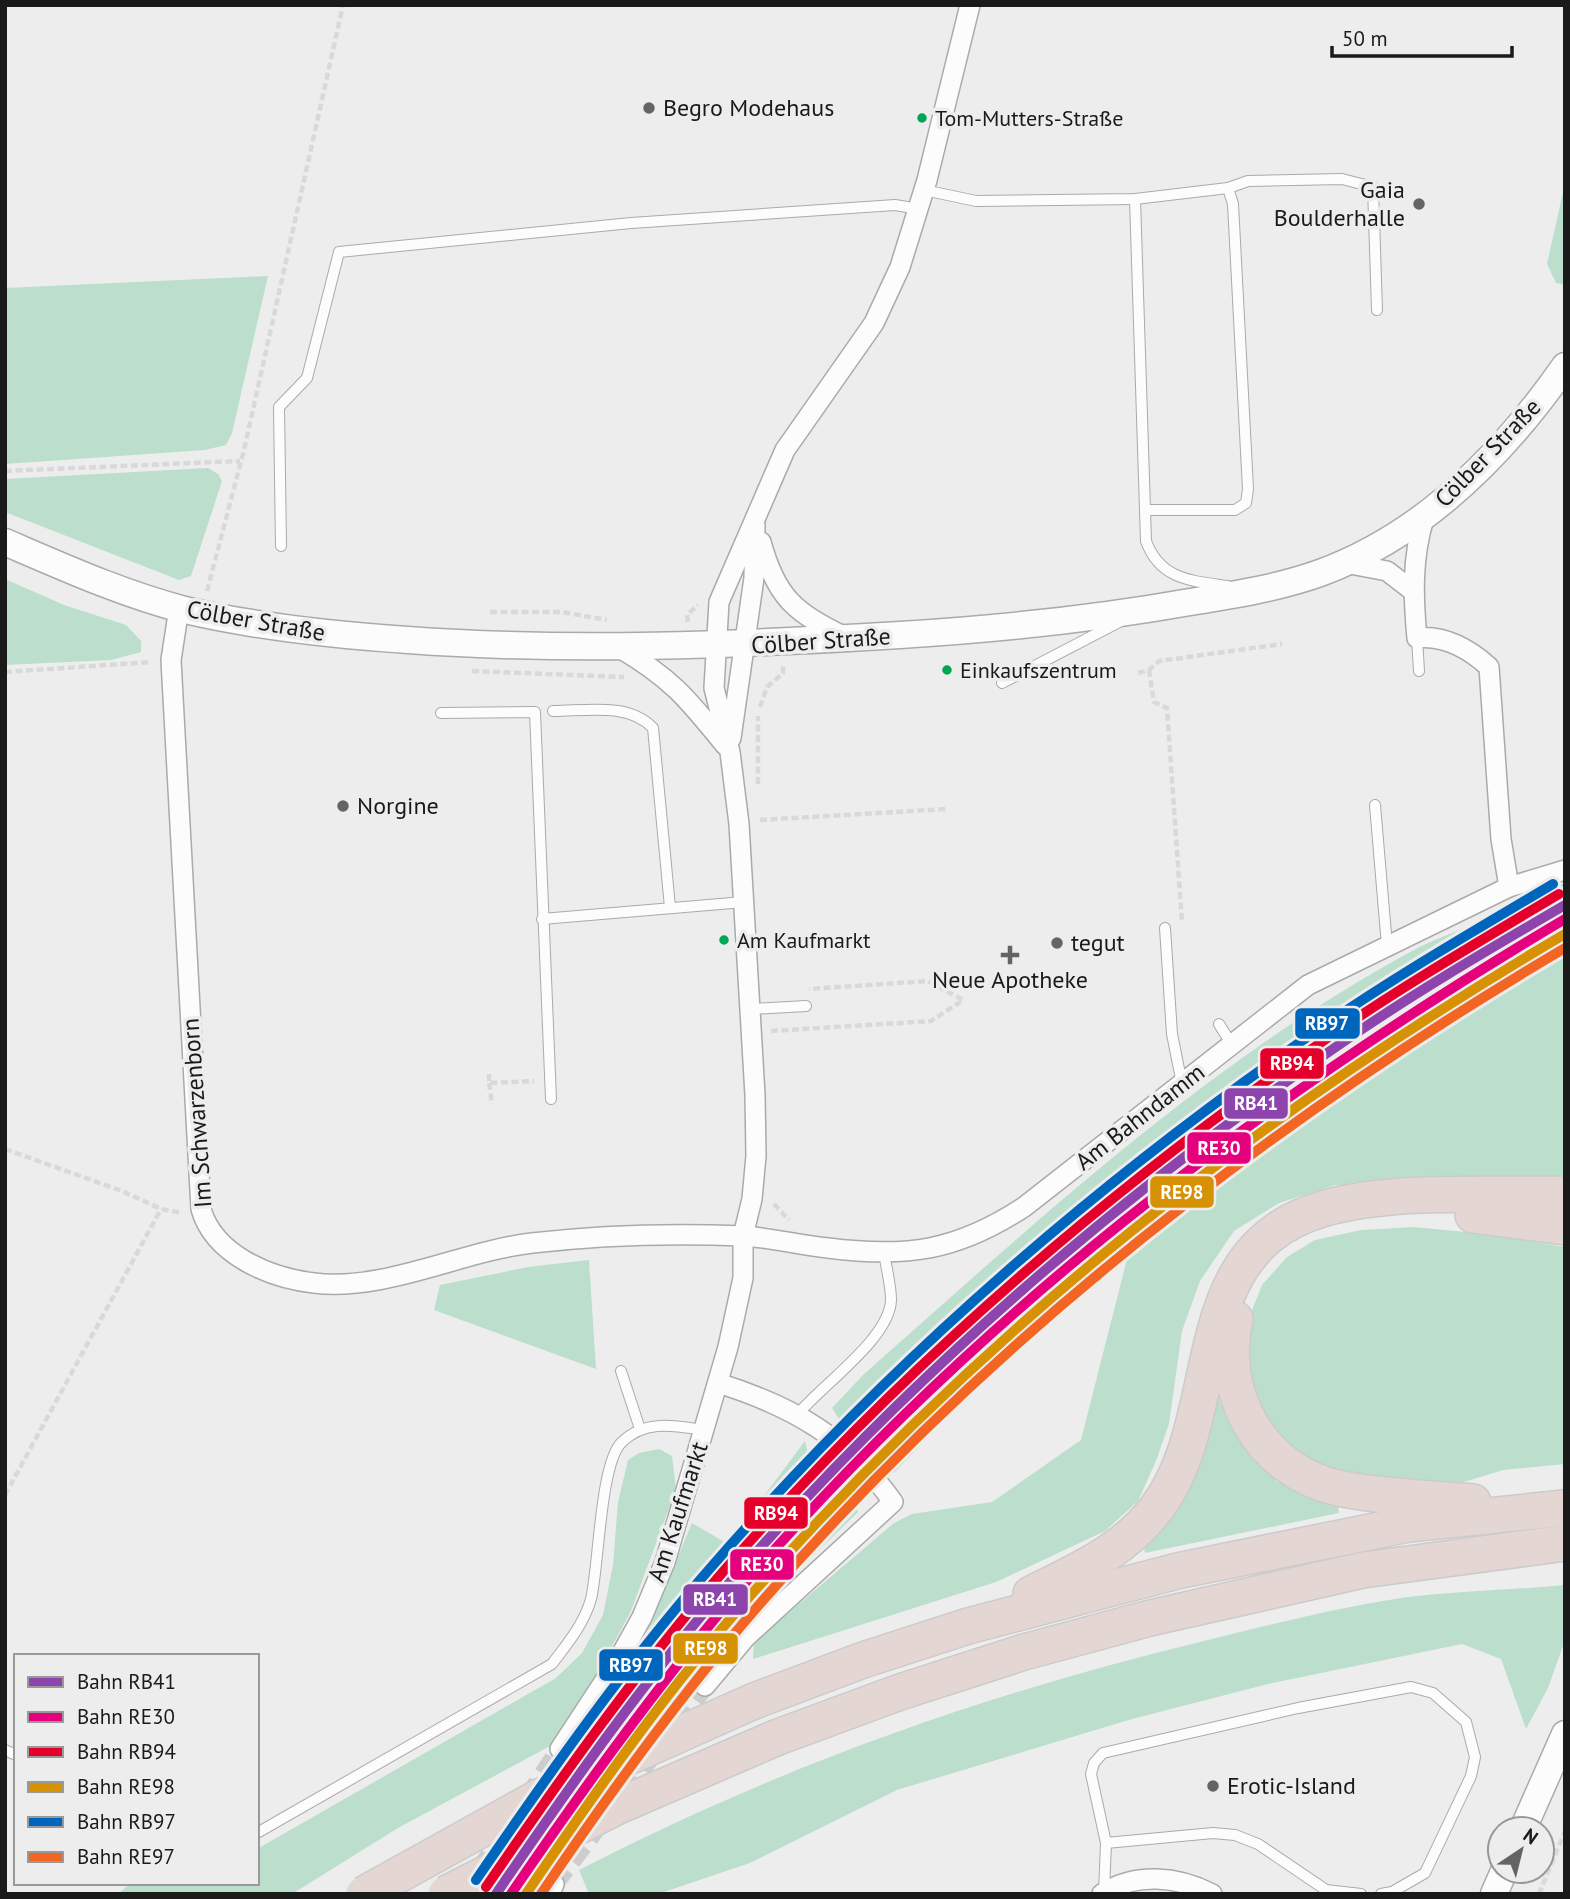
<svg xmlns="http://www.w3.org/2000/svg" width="1570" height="1899" font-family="'PT Sans',sans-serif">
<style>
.green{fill:#bbdfcc}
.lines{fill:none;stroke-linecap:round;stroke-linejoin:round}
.street-tunnel{stroke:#cdcdce;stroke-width:19;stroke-dasharray:19 10;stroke-linecap:butt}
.lane-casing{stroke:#aaaaab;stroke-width:12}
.street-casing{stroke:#aaaaab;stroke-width:22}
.secondary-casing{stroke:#aaaaab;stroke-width:29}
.highway-casing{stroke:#cbcbcb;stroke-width:38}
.path{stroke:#d9d9da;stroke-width:4.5;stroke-dasharray:7 3.5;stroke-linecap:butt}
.lane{stroke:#fcfcfc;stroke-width:10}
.street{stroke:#fcfcfc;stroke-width:19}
.secondary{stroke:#fcfcfc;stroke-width:26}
.highway{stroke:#e3d6d3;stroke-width:35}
.highway-bridge-casing{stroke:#cbcbcb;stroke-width:38;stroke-linecap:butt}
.highway-bridge{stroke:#e3d6d3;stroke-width:35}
.rail-1-casing{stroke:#ededee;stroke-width:16}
.rail-2-casing{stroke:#ededee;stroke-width:16}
.rail-3-casing{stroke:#ededee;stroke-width:16}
.rail-4-casing{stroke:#ededee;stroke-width:16}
.rail-5-casing{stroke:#ededee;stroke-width:16}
.rail-6-casing{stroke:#ededee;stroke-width:16}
.rail-1{stroke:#8e44ad;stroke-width:10}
.rail-2{stroke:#e5007d;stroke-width:10}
.rail-3{stroke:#e4002b;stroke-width:10}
.rail-4{stroke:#d69104;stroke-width:10}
.rail-5{stroke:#0065bd;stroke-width:10}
.rail-6{stroke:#f26522;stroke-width:10}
.poi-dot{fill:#646464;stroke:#ededee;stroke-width:2.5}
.bus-dot{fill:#00a651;stroke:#ededee;stroke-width:2.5}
.labels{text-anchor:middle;stroke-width:7;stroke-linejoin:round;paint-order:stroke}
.bus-label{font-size:22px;fill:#1a1a1a;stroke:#ededee;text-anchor:start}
.poi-label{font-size:24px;fill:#1a1a1a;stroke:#ededee;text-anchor:start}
.street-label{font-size:24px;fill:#1a1a1a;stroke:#ededee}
.line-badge{stroke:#ededee;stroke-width:2.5}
.badge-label{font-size:19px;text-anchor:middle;font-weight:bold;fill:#fff}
</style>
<rect width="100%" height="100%" fill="#ededee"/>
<g class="green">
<path d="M 1565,183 L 1565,285 L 1556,283 L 1547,264 Z"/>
<path d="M 268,276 L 232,433 L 226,445 L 205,450 L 5,464 L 5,288 Z"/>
<path d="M 208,468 L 218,474 L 222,481 L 191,576 L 179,580 L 5,512 L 5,479 Z"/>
<path d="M 5,579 L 64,605 L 126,625 L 141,641 L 141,652 L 111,660 L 5,665 Z"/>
<path d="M 1565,883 L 1565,890 L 1419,970 L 1197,1125 L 1112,1191 L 889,1391 L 847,1432 L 832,1408 L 863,1375 C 1036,1222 1206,1063 1410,952 C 1434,939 1459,931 1483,920 C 1510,907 1536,893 1565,883 Z"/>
<path d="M 1565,929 L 1565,1183 L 1335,1185 L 1279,1203 L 1234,1231 L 1200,1281 L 1182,1331 L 1169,1424 L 1156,1461 L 1138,1501 L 1105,1531 L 996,1582 L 753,1659 L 754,1642 L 894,1523 L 912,1514 L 992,1502 L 1081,1440 L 1129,1251 L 1067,1291 L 894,1473 L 878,1461 L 923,1408 L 1041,1303 L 1185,1185 L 1520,955 Z"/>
<path d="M 1414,1227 L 1486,1234 L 1565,1247 L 1565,1464 L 1503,1470 L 1451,1486 L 1402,1486 L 1308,1467 L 1259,1412 L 1240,1341 L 1262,1285 L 1287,1257 L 1315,1240 L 1361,1230 Z"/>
<path d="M 589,1260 L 596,1369 L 434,1310 L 440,1285 L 528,1267 Z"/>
<path d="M 1216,1393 L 1233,1431 L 1276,1481 L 1338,1504 L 1339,1513 L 1145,1553 L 1143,1543 Z"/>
<path d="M 805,1441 L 811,1466 L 650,1664 L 639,1650 L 692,1523 L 728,1544 Z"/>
<path d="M 659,1449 L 672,1456 L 676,1489 L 631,1611 L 581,1704 L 550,1746 L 398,1828 L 292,1894 L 118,1894 L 131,1883 L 257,1883 L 257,1849 L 556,1678 L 582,1653 L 603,1615 L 613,1565 L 618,1502 L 628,1460 L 639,1453 Z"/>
<path d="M 851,1491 L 858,1512 L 737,1630 L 706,1673 L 683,1684 C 734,1616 790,1550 851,1491 Z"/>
<path d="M 1565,1585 L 1565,1640 L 1548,1688 L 1526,1729 L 1501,1659 L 1462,1644 L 1268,1684 L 1132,1719 L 897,1790 L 750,1863 L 658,1894 L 589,1894 L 579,1870 C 778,1767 988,1693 1204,1641 C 1269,1625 1335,1608 1401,1598 C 1455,1591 1511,1590 1565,1585 Z"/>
</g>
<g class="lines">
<g class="street-tunnel">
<path d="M 479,1871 L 560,1749"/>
<path d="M 554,1884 L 705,1686"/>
</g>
<defs>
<g id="lane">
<path d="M 924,190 L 976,201 L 1135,199 L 1228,188 L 1248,181 L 1342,179 L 1373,187 L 1377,310"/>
<path d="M 1135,199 L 1146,541 C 1160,580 1192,581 1228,586"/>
<path d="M 1145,510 L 1235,510 L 1246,503 L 1248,489 L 1233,204 L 1228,188"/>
<path d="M 281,546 L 279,407 L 307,378 L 339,252 L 631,223 L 895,205 L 919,209"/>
<path d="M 1417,638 L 1419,671"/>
<path d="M 1002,683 L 1123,620"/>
<path d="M 553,711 C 586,711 628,702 653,728 L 670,907"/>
<path d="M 441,713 L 535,712 L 551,1099"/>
<path d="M 1375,805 L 1387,946"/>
<path d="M 542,919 L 744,902"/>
<path d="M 1165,928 L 1172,1034 L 1182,1084"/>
<path d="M 752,1009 L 806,1006"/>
<path d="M 1219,1024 L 1232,1045"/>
<path d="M 621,1371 L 640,1429"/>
<path d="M 797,1415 C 822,1385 890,1338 891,1300 C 891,1285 886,1267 884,1252"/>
<path d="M 5,1750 L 16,1755"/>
<path d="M 257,1833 L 552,1664 C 567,1644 584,1624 591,1599 C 599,1566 600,1462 622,1442 C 646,1419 675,1426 704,1430"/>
<path d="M 1106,1843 L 1213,1833 L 1235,1835 L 1258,1844 L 1326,1890 L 1361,1894"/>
<path d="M 1104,1892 L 1106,1843 L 1091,1774 L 1094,1763 L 1103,1753 L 1298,1708 L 1411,1687 L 1433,1693 L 1466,1722 L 1475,1757 L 1471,1776 L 1425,1873 L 1392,1892 L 1381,1894"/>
</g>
<g id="street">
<path d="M 1424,518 C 1412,558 1413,596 1417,638 C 1445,635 1469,649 1489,667 L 1501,839 L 1509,887"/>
<path d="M 761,542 C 776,597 794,612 845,637"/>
<path d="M 1345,563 L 1387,571 L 1413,591"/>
<path d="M 179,608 L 171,660 L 201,1209 C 214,1255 270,1278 314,1283 C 384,1292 462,1251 532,1243 C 601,1235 674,1233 744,1236 C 772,1238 799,1245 828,1248 C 907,1258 957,1251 1024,1207 L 1308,985 L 1509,887 L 1565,870"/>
<path d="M 618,647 C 671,678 687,698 725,745"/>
<path d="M 731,738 L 754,578 L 755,525"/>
<path d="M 705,1686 L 746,1637 L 893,1502 C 848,1438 792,1406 718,1383"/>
<path d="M 560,1749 L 617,1662 L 642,1617 L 665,1562 L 728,1347 L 743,1278 L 743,1236 L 752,1199 L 756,1156 L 755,1095 L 739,824 L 730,752 L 714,688 L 719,602 L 785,450 L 874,323 L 900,267 L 927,180 L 970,5"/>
<path d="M 550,1894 L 554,1884"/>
<path d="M 1102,1894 C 1135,1872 1178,1876 1212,1894"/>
</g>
<g id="secondary">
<path d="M 5,542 C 63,567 123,594 185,610 C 257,627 333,635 408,640 C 572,652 735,645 900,635 C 997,629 1094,619 1190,602 C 1233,595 1278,588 1320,573 C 1424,535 1503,455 1565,366"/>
<path d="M 1523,1829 L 1565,1734"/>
<path d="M 1494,1894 L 1504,1871"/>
</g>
<g id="highway">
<path d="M 1473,1215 L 1565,1227"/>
<path d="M 1235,1319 C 1218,1394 1261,1471 1338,1488 C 1382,1497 1429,1498 1473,1502"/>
<path d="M 1031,1594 C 1077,1571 1124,1551 1156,1509 C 1228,1415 1180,1251 1322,1209 C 1396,1188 1488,1196 1565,1194"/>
<path d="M 754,1701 L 863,1660 L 968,1626 L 1177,1571 L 1409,1524 L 1565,1508"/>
<path d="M 778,1737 L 900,1692 L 1024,1652 L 1150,1618 L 1363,1570 L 1565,1543"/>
</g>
</defs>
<use href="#lane" class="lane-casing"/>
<use href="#street" class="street-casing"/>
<use href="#secondary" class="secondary-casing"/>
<use href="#highway" class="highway-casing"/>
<g class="path">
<path d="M 5,471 L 240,461"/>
<path d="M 207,591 L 244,450 L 343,5"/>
<path d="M 490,612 L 562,612 L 607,620"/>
<path d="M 688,622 L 687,615 L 698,605"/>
<path d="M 1149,670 L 1154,702 L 1167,708 L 1182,923"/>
<path d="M 472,671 L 624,677"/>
<path d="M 5,672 L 151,662"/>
<path d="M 1138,673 L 1149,670 L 1159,661 L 1282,644"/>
<path d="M 760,707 L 767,687 L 783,673 L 783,666"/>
<path d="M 758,784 L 758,716"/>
<path d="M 760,820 L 947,809"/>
<path d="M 771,1031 L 931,1021 L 963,1000 L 928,981 L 809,989"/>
<path d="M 489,1074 L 489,1083 L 534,1081"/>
<path d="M 489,1083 L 492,1104"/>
<path d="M 5,1149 L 122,1191 L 161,1209 L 182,1213"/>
<path d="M 774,1204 L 789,1220"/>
<path d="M 5,1495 L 161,1209"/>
<path d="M 1539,1894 L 1565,1831"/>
</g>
<use href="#lane" class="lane"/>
<use href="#street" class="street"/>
<use href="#secondary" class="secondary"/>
<use href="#highway" class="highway"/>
<defs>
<g id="highway-bridge">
<path d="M 364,1894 L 541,1796 L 754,1701"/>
<path d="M 446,1894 L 616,1807 L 778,1737"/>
</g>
</defs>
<use href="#highway-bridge" class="highway-bridge-casing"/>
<use href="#highway-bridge" class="highway-bridge"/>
<defs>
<path id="rail-1" d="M 496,1894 C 570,1786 645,1679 731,1581 C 908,1378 1111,1202 1333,1049 C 1407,997 1486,951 1565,905"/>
<path id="rail-2" d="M 511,1894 C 582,1790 656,1687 738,1591 C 976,1316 1253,1104 1565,919"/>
<path id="rail-3" d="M 486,1887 C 560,1779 636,1672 722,1573 C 900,1369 1104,1193 1326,1039 C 1401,987 1480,941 1559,894"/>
<path id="rail-4" d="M 526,1894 C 596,1791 668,1689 750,1596 C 990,1324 1254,1117 1565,934"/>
<path id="rail-5" d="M 476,1880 C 550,1772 626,1664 713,1565 C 891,1361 1096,1183 1319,1029 C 1394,977 1474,931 1553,884"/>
<path id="rail-6" d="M 541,1894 C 608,1795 679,1697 758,1606 C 988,1341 1263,1126 1565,948"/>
</defs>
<use href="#rail-1" class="rail-1-casing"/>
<use href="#rail-2" class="rail-2-casing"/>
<use href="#rail-3" class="rail-3-casing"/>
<use href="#rail-4" class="rail-4-casing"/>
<use href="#rail-5" class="rail-5-casing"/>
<use href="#rail-6" class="rail-6-casing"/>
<use href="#rail-1" class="rail-1"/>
<use href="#rail-2" class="rail-2"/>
<use href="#rail-3" class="rail-3"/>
<use href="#rail-4" class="rail-4"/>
<use href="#rail-5" class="rail-5"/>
<use href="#rail-6" class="rail-6"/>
</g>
<g class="poi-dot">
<circle cx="649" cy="108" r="7"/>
<circle cx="1419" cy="204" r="7"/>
<circle cx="343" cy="806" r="7"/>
<circle cx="1057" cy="943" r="7"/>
<path d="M1006.5 944.5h7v7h7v7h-7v7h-7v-7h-7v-7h7z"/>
<circle cx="1213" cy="1786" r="7"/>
</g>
<g class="bus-dot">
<circle cx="922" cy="118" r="6"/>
<circle cx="947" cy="670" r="6"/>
<circle cx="724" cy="940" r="6"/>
</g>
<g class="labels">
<g class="bus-label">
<text x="935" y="126">Tom-Mutters-Straße</text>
<text x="960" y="678">Einkaufszentrum</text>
<text x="737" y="948">Am Kaufmarkt</text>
</g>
<g class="poi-label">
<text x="663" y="116">Begro Modehaus</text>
<text x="1405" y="198" text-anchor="end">Gaia<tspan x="1405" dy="28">Boulderhalle</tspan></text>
<text x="357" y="814">Norgine</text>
<text x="1071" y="951">tegut</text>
<text x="1010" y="988" text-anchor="middle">Neue Apotheke</text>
<text x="1227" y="1794">Erotic-Island</text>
</g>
<g class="street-label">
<text transform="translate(1488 453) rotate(-46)" y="8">Cölber Straße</text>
<text transform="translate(256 621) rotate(10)" y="8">Cölber Straße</text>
<text transform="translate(821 641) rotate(-4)" y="8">Cölber Straße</text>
<text transform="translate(197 1113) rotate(-94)" y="8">Im Schwarzenborn</text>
<text transform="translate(1140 1117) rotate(-38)" y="8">Am Bahndamm</text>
<text transform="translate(678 1512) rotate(-72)" y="8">Am Kaufmarkt</text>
</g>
</g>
<g class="line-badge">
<rect x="1294" y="1007" width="67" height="33" rx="7" fill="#0065bd"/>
<rect x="1259" y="1047" width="66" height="33" rx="7" fill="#e4002b"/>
<rect x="1223" y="1087" width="66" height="33" rx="7" fill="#8e44ad"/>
<rect x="1186" y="1131" width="66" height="34" rx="7" fill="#e5007d"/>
<rect x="1149" y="1175" width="66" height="34" rx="7" fill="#d69104"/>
<rect x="743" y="1496" width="66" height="34" rx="7" fill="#e4002b"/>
<rect x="729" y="1548" width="66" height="33" rx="7" fill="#e5007d"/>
<rect x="682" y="1583" width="67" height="33" rx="7" fill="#8e44ad"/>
<rect x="672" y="1632" width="67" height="33" rx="7" fill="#d69104"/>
<rect x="598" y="1648" width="66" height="34" rx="7" fill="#0065bd"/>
</g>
<g class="badge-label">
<text x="1327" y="1030">RB97</text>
<text x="1292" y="1070">RB94</text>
<text x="1256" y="1110">RB41</text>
<text x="1219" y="1155">RE30</text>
<text x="1182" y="1199">RE98</text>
<text x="776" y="1520">RB94</text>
<text x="762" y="1571">RE30</text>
<text x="715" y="1606">RB41</text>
<text x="706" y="1655">RE98</text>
<text x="631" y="1672">RB97</text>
</g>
<rect width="1570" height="1899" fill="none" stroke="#1a1a1a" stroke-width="14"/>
<rect x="14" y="1654" width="245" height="231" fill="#ededee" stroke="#999999" stroke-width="2"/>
<rect x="28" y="1677" width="35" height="10" fill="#8e44ad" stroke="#999999" stroke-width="2"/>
<text x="77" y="1689" font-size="21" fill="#1a1a1a">Bahn RB41</text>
<rect x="28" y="1712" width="35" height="10" fill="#e5007d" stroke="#999999" stroke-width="2"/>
<text x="77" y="1724" font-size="21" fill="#1a1a1a">Bahn RE30</text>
<rect x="28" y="1747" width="35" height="10" fill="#e4002b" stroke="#999999" stroke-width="2"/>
<text x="77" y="1759" font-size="21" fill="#1a1a1a">Bahn RB94</text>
<rect x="28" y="1782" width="35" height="10" fill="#d69104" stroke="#999999" stroke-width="2"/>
<text x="77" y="1794" font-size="21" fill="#1a1a1a">Bahn RE98</text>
<rect x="28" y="1817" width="35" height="10" fill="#0065bd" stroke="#999999" stroke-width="2"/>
<text x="77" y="1829" font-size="21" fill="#1a1a1a">Bahn RB97</text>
<rect x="28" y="1852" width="35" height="10" fill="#f26522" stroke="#999999" stroke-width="2"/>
<text x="77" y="1864" font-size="21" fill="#1a1a1a">Bahn RE97</text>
<g transform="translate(1521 1850) rotate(35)"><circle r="33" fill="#ededee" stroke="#999999" stroke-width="2"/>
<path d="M0-5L12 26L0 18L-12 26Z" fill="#646464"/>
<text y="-10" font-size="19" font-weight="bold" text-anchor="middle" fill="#1a1a1a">N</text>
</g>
<path d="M1332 46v10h180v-10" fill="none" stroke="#1a1a1a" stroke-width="3.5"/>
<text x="1342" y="46" font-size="21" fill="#1a1a1a" stroke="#ededee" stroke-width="5" paint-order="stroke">50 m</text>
</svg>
